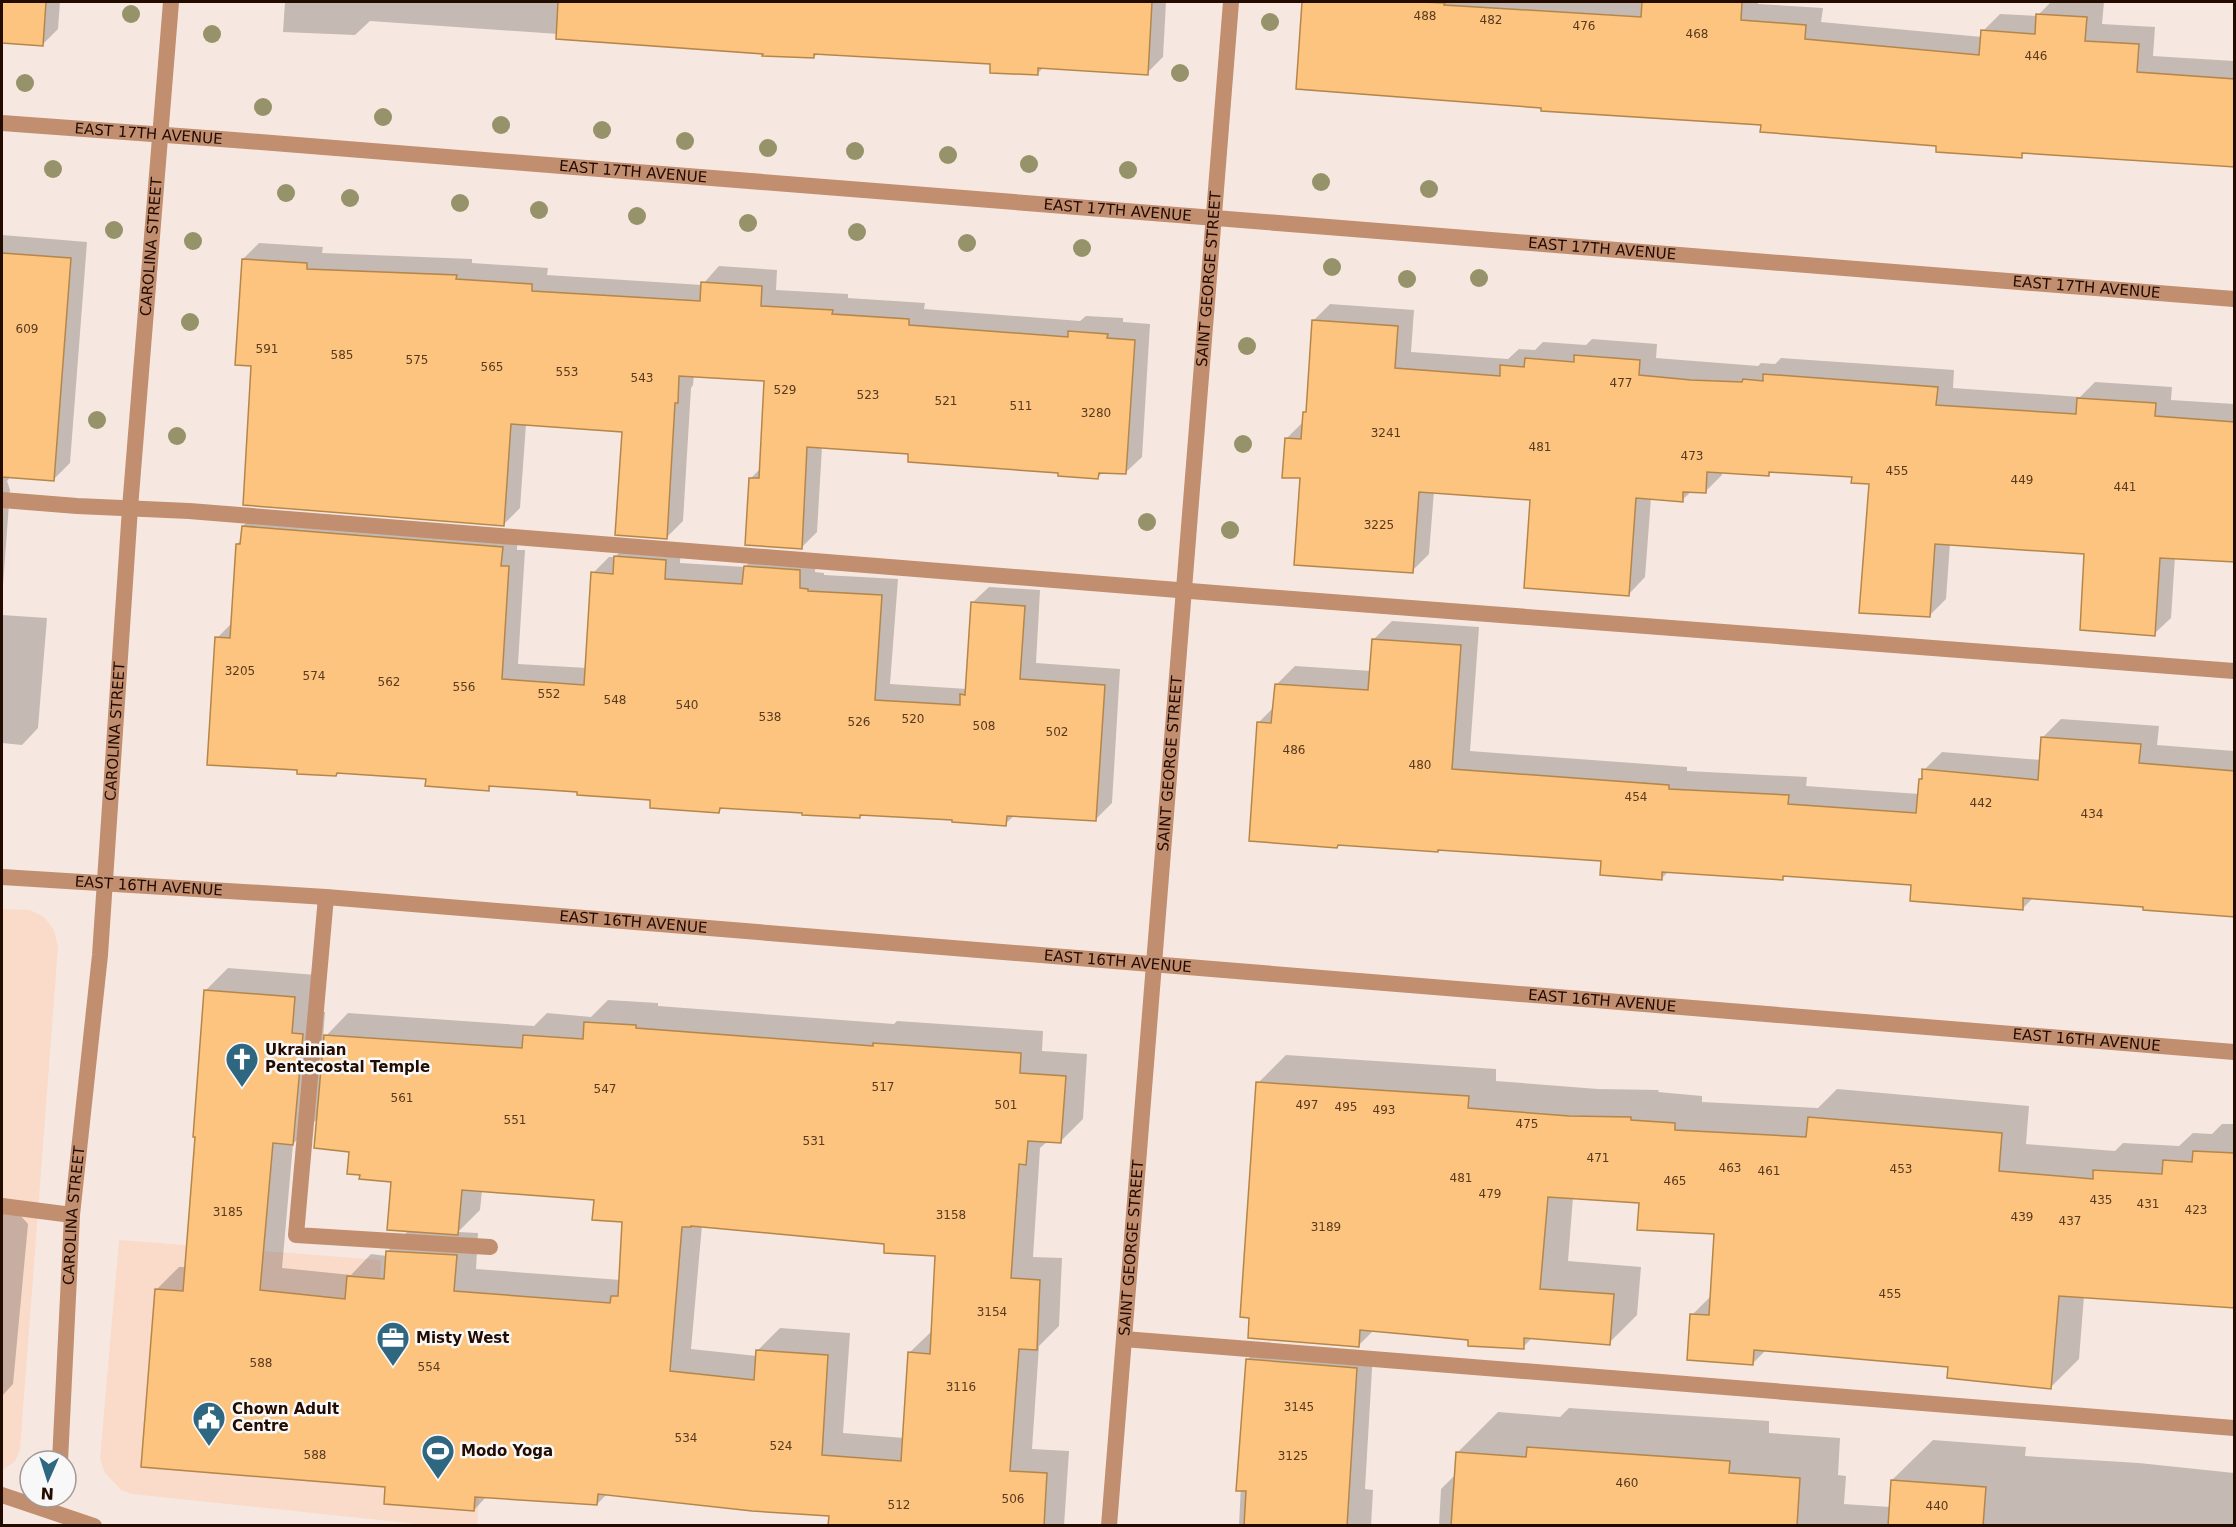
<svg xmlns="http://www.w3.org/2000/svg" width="2236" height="1527" font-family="'DejaVu Sans',sans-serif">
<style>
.built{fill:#fadac8}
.shadow{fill:#0003;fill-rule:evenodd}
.building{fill:#fcc47e;stroke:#b58649;stroke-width:1.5;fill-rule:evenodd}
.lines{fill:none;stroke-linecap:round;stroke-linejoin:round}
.service{stroke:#c18e70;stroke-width:16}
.minor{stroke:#c18e70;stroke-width:16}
.tertiary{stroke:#c18e70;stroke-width:16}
.tree{fill:#969269}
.labels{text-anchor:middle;stroke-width:5;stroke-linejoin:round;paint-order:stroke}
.number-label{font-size:12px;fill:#593920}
.street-label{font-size:15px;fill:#230b00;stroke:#f8f8f8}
.poi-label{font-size:15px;font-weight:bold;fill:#230b00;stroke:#f8f8f8;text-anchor:start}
</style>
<rect width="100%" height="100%" fill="#f6e8e0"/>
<g class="built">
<path d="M 2,909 L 30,910 L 44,917 L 54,930 L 58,947 L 20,1450 L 15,1461 L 2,1471 Z"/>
<path d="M 119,1240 L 381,1260 L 379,1305 L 492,1313 L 477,1525 L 427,1525 L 132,1494 L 121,1490 L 105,1473 L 100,1459 Z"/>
</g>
<g class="shadow">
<path d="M 2,2 L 60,2 L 58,29 L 42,45 L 2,42 Z"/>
<path d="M 285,2 L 1166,2 L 1163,57 L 1147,73 L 1044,67 L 1037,74 L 992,62 L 818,53 L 814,57 L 558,34 L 370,21 L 355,35 L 283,32 Z"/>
<path d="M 1303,2 L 1758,2 L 1758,4 L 1823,8 L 1821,22 L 1982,37 L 1983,31 L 2000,14 L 2037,16 L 2051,2 L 2104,2 L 2102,24 L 2155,27 L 2153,56 L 2234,61 L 2234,166 L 2025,152 L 2021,156 L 1762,123 L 1297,87 Z"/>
<path d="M 2,235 L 87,242 L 70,463 L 54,479 L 11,476 L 7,481 L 10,490 L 2,599 Z"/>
<path d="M 259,243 L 323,247 L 322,253 L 472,259 L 472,263 L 548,268 L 547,275 L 702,285 L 719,266 L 777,270 L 776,290 L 848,294 L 848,298 L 925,303 L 924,309 L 1080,321 L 1086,316 L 1123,318 L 1123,322 L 1150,324 L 1142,457 L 1125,473 L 1103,472 L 1098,477 L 910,452 L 822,447 L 817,532 L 801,548 L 750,479 L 761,468 L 766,380 L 694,375 L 693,385 L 691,388 L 683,521 L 667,537 L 623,430 L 526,424 L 520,508 L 504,524 L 253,365 L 243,259 Z"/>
<path d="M 1330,304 L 1414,310 L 1411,352 L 1508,359 L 1519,349 L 1535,350 L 1543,342 L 1586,345 L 1592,339 L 1657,344 L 1656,358 L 1758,366 L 1761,363 L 1775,364 L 1781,358 L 1954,370 L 1953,388 L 2080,397 L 2095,382 L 2172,387 L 2171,400 L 2234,404 L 2234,561 L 2175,557 L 2171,618 L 2154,634 L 2086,552 L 1950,543 L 1946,599 L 1929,616 L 1870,483 L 1853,475 L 1772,471 L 1768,475 L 1722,471 L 1722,475 L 1705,492 L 1692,491 L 1682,500 L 1651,498 L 1645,577 L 1629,594 L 1532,498 L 1434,491 L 1429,554 L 1412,571 L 1302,477 L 1286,439 L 1304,421 L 1304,413 L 1307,410 L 1314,320 Z"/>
<path d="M 259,510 L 518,531 L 517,550 L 525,550 L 518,664 L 587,668 L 593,573 L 609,557 L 615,557 L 632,540 L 681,544 L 680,563 L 745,567 L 761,550 L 816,555 L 815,572 L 824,573 L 824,575 L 898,579 L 890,684 L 967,689 L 972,603 L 989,587 L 1040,590 L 1036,663 L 1120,669 L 1112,803 L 1096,819 L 1015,815 L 1005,824 L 954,818 L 863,814 L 859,817 L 724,806 L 719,811 L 652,799 L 579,791 L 492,785 L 488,789 L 427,778 L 338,772 L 336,774 L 217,638 L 233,622 L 237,544 L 242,540 L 243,526 Z"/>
<path d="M 2,615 L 47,618 L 38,728 L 22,745 L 2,743 Z"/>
<path d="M 1392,621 L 1479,627 L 1470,751 L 1687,767 L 1687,771 L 1807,777 L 1806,786 L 1919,794 L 1920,779 L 1923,776 L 1924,770 L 1942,752 L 2041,760 L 2043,737 L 2061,719 L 2159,726 L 2157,745 L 2234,751 L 2234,916 L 2144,905 L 2033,898 L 2022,909 L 1913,884 L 1786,875 L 1782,879 L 1669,871 L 1661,879 L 1602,859 L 1440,849 L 1438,850 L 1259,722 L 1274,707 L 1276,685 L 1295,666 L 1371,671 L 1373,640 Z"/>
<path d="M 228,968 L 316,975 L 314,1011 L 325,1012 L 323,1039 L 348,1013 L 534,1026 L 547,1013 L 591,1017 L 608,1000 L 658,1003 L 658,1006 L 894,1024 L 897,1021 L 1043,1031 L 1042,1051 L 1087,1054 L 1083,1119 L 1060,1142 L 1048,1141 L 1040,1148 L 1033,1257 L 1062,1258 L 1059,1326 L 1039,1346 L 1032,1449 L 1069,1451 L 1064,1526 L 865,1526 L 830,1515 L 607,1494 L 597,1504 L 487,1496 L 474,1510 L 387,1485 L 157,1289 L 179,1267 L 186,1267 L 205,991 ZM 318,1118 L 350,1151 L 361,1174 L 393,1180 L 409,1230 L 387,1252 L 387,1256 L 371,1254 L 351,1275 L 282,1268 L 293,1144 ZM 482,1190 L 596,1199 L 624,1221 L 621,1280 L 476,1269 L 478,1233 L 458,1232 L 480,1210 ZM 702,1225 L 886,1242 L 936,1255 L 933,1330 L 909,1353 L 904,1438 L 843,1433 L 850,1333 L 780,1328 L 757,1351 L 757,1356 L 691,1349 Z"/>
<path d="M 1286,1055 L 1496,1069 L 1496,1081 L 1598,1089 L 1659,1090 L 1658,1092 L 1702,1096 L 1702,1102 L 1818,1108 L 1837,1089 L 2029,1106 L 2026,1144 L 2115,1151 L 2123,1143 L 2179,1146 L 2193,1133 L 2212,1134 L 2222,1124 L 2234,1124 L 2234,1306 L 2084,1296 L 2079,1359 L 2051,1387 L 1949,1365 L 1766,1350 L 1753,1363 L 1692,1315 L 1712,1295 L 1715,1233 L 1641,1202 L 1573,1197 L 1568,1261 L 1641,1267 L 1637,1315 L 1609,1343 L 1533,1337 L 1523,1347 L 1470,1338 L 1374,1330 L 1358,1346 L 1258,1083 Z"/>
<path d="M 2,1206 L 13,1207 L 28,1224 L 13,1384 L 2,1396 Z"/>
<path d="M 1264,1343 L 1373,1352 L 1365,1489 L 1373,1490 L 1371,1526 L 1239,1526 L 1247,1360 Z"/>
<path d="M 1569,1408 L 1769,1421 L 1769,1433 L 1840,1438 L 1838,1475 L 1846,1476 L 1844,1504 L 1890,1507 L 1892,1480 L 1933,1440 L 2026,1447 L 2025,1456 L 2139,1463 L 2234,1473 L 2234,1526 L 1439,1526 L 1441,1489 L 1456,1474 L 1457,1453 L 1498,1412 L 1560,1417 Z"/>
</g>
<g class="building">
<path d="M 2,2 L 46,2 L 43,46 L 2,43 Z"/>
<path d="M 558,2 L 1152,2 L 1148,75 L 1038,68 L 1038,75 L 990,73 L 990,64 L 814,54 L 814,58 L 762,56 L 763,54 L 556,39 Z"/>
<path d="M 1302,2 L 1422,2 L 1445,3 L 1444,5 L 1641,17 L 1642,2 L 1742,2 L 1741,20 L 1806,25 L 1805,39 L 1979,55 L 1981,30 L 2035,34 L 2036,14 L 2087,17 L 2085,41 L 2139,44 L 2137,72 L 2235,79 L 2235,167 L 2022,153 L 2022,158 L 1936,152 L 1936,146 L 1760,132 L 1761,125 L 1541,111 L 1541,108 L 1296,89 Z"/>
<path d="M 2,253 L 71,258 L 54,481 L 2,477 Z"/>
<path d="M 242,259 L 307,263 L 307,269 L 457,275 L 456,279 L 532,284 L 532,291 L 700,301 L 701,282 L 762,286 L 761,306 L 833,310 L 832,314 L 909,319 L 909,325 L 1068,337 L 1068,331 L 1108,334 L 1107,338 L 1135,340 L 1126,474 L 1099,473 L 1098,479 L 1058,476 L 1058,473 L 908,462 L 908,454 L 807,447 L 802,549 L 745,545 L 749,478 L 759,478 L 764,381 L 679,376 L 678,403 L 675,403 L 667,539 L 615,535 L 622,432 L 511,424 L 504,526 L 243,505 L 251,366 L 235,365 Z"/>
<path d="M 1312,320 L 1398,326 L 1395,368 L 1500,376 L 1500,365 L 1524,367 L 1525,358 L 1574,362 L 1574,355 L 1640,360 L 1639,375 L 1691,380 L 1742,382 L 1743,379 L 1763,381 L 1763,374 L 1938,387 L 1936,405 L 2076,414 L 2077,398 L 2156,403 L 2155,416 L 2235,422 L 2235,562 L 2160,558 L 2155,636 L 2080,630 L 2084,554 L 1935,544 L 1930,617 L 1859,613 L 1869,484 L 1851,483 L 1852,477 L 1769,472 L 1769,476 L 1707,472 L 1706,493 L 1683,492 L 1683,502 L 1636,498 L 1629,596 L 1524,588 L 1530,500 L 1419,492 L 1413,573 L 1294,565 L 1300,478 L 1282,478 L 1285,438 L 1301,439 L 1303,412 L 1306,412 Z"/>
<path d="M 242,526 L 503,547 L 501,566 L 509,566 L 502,679 L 584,685 L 591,572 L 613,574 L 614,556 L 666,560 L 665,579 L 742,584 L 744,566 L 800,570 L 800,588 L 808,589 L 808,591 L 882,595 L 875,700 L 960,705 L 960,694 L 965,695 L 971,602 L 1025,606 L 1020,679 L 1105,685 L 1096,821 L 1007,816 L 1006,826 L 952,822 L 952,820 L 860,815 L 860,818 L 802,815 L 802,813 L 720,808 L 719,813 L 650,808 L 650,800 L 577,795 L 577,792 L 489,786 L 489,791 L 425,786 L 426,779 L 337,773 L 336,776 L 297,774 L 297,770 L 207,765 L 215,637 L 230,638 L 236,544 L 240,544 Z"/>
<path d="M 1372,639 L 1461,645 L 1452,769 L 1669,785 L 1669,789 L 1789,795 L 1788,804 L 1916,813 L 1919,779 L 1922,779 L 1922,769 L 2038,780 L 2041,737 L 2141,744 L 2139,763 L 2235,771 L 2235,917 L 2143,910 L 2143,907 L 2023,898 L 2023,910 L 1910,901 L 1911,885 L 1783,876 L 1783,880 L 1662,872 L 1662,880 L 1600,875 L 1601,861 L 1438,850 L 1438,852 L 1338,845 L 1337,848 L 1249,841 L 1257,722 L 1271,723 L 1275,684 L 1368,690 Z"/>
<path d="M 204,990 L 295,997 L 292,1033 L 303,1034 L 293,1145 L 273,1143 L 260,1290 L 345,1299 L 347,1276 L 384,1279 L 386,1251 L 457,1255 L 454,1291 L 610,1303 L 611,1296 L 618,1296 L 622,1222 L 592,1220 L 594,1200 L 462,1190 L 458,1235 L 387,1230 L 391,1182 L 359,1179 L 360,1175 L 347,1174 L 349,1152 L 314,1148 L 324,1035 L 522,1048 L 523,1035 L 583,1039 L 584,1022 L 636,1025 L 636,1028 L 873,1046 L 873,1043 L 1021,1053 L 1020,1073 L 1066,1076 L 1061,1143 L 1028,1141 L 1026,1165 L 1019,1164 L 1011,1278 L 1040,1280 L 1037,1350 L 1019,1349 L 1010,1471 L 1047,1473 L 1044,1526 L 828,1526 L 829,1516 L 752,1511 L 598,1494 L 597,1505 L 475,1497 L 474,1511 L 384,1504 L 385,1487 L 141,1467 L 155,1289 L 183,1291 L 195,1137 L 193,1137 ZM 691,1226 L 884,1244 L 884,1253 L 935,1256 L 930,1354 L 908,1352 L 901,1461 L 822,1455 L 828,1355 L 756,1350 L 754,1380 L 670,1371 L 682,1227 L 691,1227 Z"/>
<path d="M 1256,1082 L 1469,1096 L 1468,1108 L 1569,1116 L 1631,1117 L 1631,1120 L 1675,1123 L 1675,1130 L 1806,1137 L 1808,1117 L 2002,1133 L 1999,1171 L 2093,1179 L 2093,1170 L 2162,1174 L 2163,1160 L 2192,1162 L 2193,1151 L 2235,1153 L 2235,1308 L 2059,1296 L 2051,1389 L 1947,1378 L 1948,1367 L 1754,1350 L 1753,1365 L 1687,1360 L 1690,1314 L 1709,1315 L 1714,1234 L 1637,1230 L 1639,1203 L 1548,1197 L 1540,1289 L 1614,1294 L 1610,1345 L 1524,1338 L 1524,1349 L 1468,1346 L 1468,1340 L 1360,1330 L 1359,1347 L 1248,1338 L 1249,1318 L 1240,1317 Z"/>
<path d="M 1246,1359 L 1357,1368 L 1347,1526 L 1244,1526 L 1246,1491 L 1236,1491 Z"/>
<path d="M 1527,1447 L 1730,1461 L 1729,1473 L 1800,1478 L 1797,1526 L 1451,1526 L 1456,1452 L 1526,1457 Z"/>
<path d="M 1891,1480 L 1986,1487 L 1983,1526 L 1888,1526 Z"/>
</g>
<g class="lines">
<g class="service">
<path d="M 2,500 L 77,506 L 189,511 L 1240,595 L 2234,671"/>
<path d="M 326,897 L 296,1235 L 490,1247"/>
<path d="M 2,1206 L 72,1215"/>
<path d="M 1124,1339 L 2234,1428"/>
</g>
<g class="minor">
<path id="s1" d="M 2,123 L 234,140 L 2234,299"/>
<path id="s2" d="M 60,1461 L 72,1215 L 100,955 L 130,508 L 171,2"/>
<path d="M 2,1495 L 94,1526"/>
<path id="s3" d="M 1109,1526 L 1231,2"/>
</g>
<path class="tertiary" id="s4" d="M 2,877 L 326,897 L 2234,1052"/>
</g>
<g class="tree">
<circle cx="131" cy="14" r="9"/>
<circle cx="1270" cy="22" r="9"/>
<circle cx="212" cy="34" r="9"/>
<circle cx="1180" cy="73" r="9"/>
<circle cx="25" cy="83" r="9"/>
<circle cx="263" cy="107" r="9"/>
<circle cx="383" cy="117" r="9"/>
<circle cx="501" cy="125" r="9"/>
<circle cx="602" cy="130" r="9"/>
<circle cx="685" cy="141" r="9"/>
<circle cx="768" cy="148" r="9"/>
<circle cx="855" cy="151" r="9"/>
<circle cx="948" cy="155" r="9"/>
<circle cx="1029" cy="164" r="9"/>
<circle cx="53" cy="169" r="9"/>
<circle cx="1128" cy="170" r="9"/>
<circle cx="1321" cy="182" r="9"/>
<circle cx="1429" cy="189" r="9"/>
<circle cx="286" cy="193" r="9"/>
<circle cx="350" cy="198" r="9"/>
<circle cx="460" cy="203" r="9"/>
<circle cx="539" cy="210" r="9"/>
<circle cx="637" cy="216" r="9"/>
<circle cx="748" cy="223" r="9"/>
<circle cx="114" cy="230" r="9"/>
<circle cx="857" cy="232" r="9"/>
<circle cx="193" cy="241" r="9"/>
<circle cx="967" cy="243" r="9"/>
<circle cx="1082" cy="248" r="9"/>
<circle cx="1332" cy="267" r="9"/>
<circle cx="1479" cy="278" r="9"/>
<circle cx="1407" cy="279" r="9"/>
<circle cx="190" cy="322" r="9"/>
<circle cx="1247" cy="346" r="9"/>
<circle cx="97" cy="420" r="9"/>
<circle cx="177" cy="436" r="9"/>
<circle cx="1243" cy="444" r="9"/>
<circle cx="1147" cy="522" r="9"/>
<circle cx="1230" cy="530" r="9"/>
</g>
<defs>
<symbol id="church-pin" viewBox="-11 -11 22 30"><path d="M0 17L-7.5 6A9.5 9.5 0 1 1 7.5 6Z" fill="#2f6781" stroke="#f8f8f8"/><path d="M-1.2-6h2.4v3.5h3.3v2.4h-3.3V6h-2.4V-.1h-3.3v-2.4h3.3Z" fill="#fff"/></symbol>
<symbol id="office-pin" viewBox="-11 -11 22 30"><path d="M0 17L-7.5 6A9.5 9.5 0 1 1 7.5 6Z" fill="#2f6781" stroke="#f8f8f8"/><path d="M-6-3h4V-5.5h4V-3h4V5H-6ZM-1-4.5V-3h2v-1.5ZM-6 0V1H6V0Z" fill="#fff"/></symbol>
<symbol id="civic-pin" viewBox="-11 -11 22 30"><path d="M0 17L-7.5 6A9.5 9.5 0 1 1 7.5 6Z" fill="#2f6781" stroke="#f8f8f8"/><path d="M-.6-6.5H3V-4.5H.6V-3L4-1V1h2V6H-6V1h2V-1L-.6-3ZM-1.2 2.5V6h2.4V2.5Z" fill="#fff"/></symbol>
<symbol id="stadium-pin" viewBox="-11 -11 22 30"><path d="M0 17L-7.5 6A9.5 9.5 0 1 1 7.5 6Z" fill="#2f6781" stroke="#f8f8f8"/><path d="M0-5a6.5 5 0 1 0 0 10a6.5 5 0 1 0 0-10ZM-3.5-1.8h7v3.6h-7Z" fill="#fff"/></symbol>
</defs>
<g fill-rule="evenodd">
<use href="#church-pin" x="223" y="1040" width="38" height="52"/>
<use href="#office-pin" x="374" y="1319" width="38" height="52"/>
<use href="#civic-pin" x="190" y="1399" width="38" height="52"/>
<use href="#stadium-pin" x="419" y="1432" width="38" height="52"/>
</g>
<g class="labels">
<g class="number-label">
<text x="1425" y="20">488</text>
<text x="1491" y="24">482</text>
<text x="1584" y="30">476</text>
<text x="1697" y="38">468</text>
<text x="2036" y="60">446</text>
<text x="27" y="333">609</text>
<text x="267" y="353">591</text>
<text x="342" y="359">585</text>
<text x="417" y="364">575</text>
<text x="492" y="371">565</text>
<text x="567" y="376">553</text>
<text x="642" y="382">543</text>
<text x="1621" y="387">477</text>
<text x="785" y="394">529</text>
<text x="868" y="399">523</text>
<text x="946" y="405">521</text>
<text x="1021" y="410">511</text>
<text x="1096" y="417">3280</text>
<text x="1386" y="437">3241</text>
<text x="1540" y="451">481</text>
<text x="1692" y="460">473</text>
<text x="1897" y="475">455</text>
<text x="2022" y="484">449</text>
<text x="2125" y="491">441</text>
<text x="1379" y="529">3225</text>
<text x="240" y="675">3205</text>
<text x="314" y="680">574</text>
<text x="389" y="686">562</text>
<text x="464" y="691">556</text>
<text x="549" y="698">552</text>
<text x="615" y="704">548</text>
<text x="687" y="709">540</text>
<text x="770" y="721">538</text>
<text x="913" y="723">520</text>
<text x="859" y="726">526</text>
<text x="984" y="730">508</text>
<text x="1057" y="736">502</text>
<text x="1294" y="754">486</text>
<text x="1420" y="769">480</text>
<text x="1636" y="801">454</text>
<text x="1981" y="807">442</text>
<text x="2092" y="818">434</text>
<text x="883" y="1091">517</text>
<text x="605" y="1093">547</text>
<text x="402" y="1102">561</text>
<text x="1006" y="1109">501</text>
<text x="1307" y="1109">497</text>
<text x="1346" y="1111">495</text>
<text x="1384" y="1114">493</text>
<text x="515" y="1124">551</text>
<text x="1527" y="1128">475</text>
<text x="814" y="1145">531</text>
<text x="1598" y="1162">471</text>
<text x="1730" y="1172">463</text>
<text x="1901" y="1173">453</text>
<text x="1769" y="1175">461</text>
<text x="1461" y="1182">481</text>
<text x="1675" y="1185">465</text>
<text x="1490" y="1198">479</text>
<text x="2101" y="1204">435</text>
<text x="2148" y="1208">431</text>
<text x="2196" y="1214">423</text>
<text x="228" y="1216">3185</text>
<text x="951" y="1219">3158</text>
<text x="2022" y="1221">439</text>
<text x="2070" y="1225">437</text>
<text x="1326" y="1231">3189</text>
<text x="1890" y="1298">455</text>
<text x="992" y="1316">3154</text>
<text x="261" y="1367">588</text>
<text x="429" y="1371">554</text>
<text x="961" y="1391">3116</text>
<text x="1299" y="1411">3145</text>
<text x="686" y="1442">534</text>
<text x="781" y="1450">524</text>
<text x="315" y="1459">588</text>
<text x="1293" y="1460">3125</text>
<text x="1627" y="1487">460</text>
<text x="1013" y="1503">506</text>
<text x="899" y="1509">512</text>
<text x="1937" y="1510">440</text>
</g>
<g class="street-label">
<text dy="5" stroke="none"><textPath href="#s1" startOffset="147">EAST 17TH AVENUE</textPath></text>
<text dy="5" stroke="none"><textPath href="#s1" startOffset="633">EAST 17TH AVENUE</textPath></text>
<text dy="5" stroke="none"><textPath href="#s1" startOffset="1119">EAST 17TH AVENUE</textPath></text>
<text dy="5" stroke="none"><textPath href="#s2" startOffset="1218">CAROLINA STREET</textPath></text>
<text dy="5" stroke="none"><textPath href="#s1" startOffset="1605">EAST 17TH AVENUE</textPath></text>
<text dy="5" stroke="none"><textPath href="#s3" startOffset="1251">SAINT GEORGE STREET</textPath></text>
<text dy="5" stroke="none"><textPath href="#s1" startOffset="2091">EAST 17TH AVENUE</textPath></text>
<text dy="5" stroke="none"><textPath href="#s2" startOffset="732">CAROLINA STREET</textPath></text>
<text dy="5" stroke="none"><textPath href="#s3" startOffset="765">SAINT GEORGE STREET</textPath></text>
<text dy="5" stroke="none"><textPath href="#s4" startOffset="147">EAST 16TH AVENUE</textPath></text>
<text dy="5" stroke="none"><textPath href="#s4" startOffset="633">EAST 16TH AVENUE</textPath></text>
<text dy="5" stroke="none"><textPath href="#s4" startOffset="1119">EAST 16TH AVENUE</textPath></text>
<text dy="5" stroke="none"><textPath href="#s4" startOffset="1605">EAST 16TH AVENUE</textPath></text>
<text dy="5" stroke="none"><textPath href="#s4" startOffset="2091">EAST 16TH AVENUE</textPath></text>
<text dy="5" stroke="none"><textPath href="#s2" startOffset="246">CAROLINA STREET</textPath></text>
<text dy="5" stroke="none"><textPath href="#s3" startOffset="279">SAINT GEORGE STREET</textPath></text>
</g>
<g class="poi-label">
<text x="265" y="1055">Ukrainian<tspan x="265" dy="17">Pentecostal Temple</tspan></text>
<text x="416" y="1343">Misty West</text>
<text x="232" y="1414">Chown Adult<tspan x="232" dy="17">Centre</tspan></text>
<text x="461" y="1456">Modo Yoga</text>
</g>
</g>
<rect width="2236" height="1527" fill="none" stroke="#230b00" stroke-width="6"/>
<g transform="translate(48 1479) rotate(183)"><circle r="28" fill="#f8f8f8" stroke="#a39995" stroke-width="1.5"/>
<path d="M0-4.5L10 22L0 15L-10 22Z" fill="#2f6781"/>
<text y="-9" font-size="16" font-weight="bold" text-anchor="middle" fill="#230b00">N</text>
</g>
</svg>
